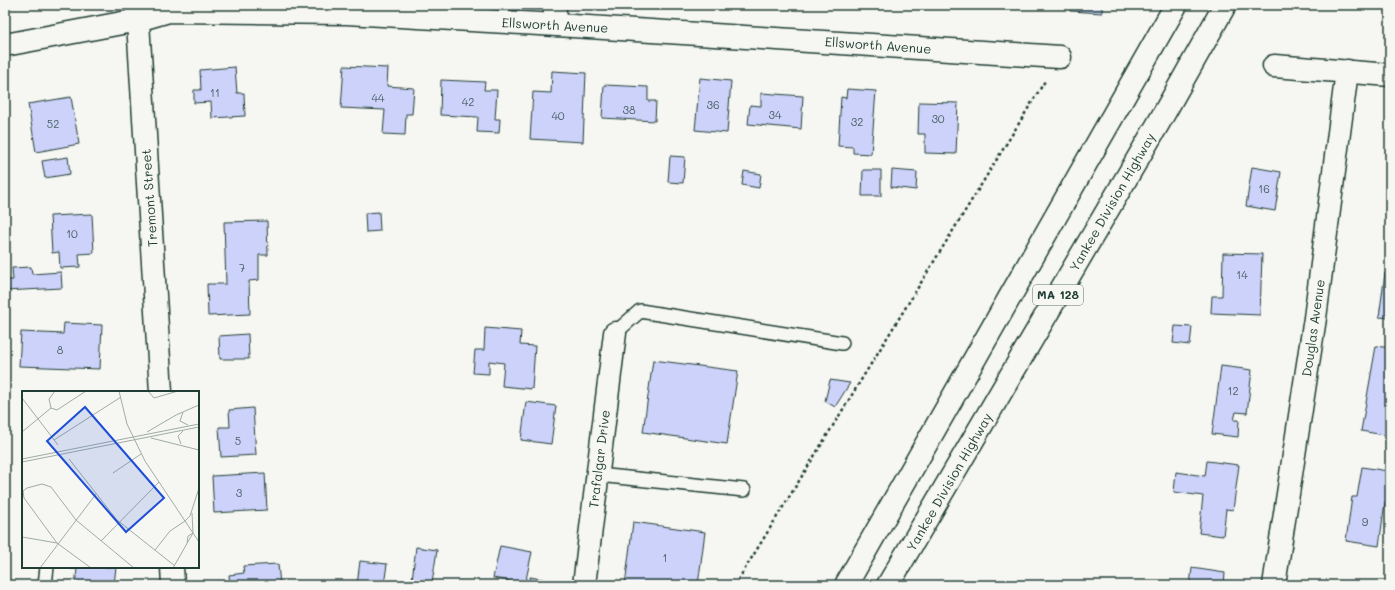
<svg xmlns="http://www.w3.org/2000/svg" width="1395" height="590" font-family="Mali,sans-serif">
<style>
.building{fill:#ccd2fa;stroke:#1f3d34}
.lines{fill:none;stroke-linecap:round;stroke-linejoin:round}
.lane-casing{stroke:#1f3d34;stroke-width:16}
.street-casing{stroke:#1f3d34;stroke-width:25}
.highway-casing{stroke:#1f3d34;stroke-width:25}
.path{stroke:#1f3d34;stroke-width:2.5;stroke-dasharray:3 3;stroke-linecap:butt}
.lane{stroke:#f6f6f2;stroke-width:13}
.street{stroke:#f6f6f2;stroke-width:22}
.highway{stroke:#f6f6f2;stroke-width:22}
.labels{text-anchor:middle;stroke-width:3.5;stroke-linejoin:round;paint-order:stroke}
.number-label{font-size:11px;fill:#4a6266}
.shield{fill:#f6f6f2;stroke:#60746d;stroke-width:1}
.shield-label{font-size:12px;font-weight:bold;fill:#1f3d34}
.street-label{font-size:13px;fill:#1f3d34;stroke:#f6f6f2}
.inset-road{fill:none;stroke:#a0aca6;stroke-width:1}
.view{fill:#1d4ed8;fill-opacity:0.15;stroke:#1d4ed8;stroke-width:2}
.inset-edge{fill:none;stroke:#1f3d34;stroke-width:2}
</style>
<rect width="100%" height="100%" fill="#f6f6f2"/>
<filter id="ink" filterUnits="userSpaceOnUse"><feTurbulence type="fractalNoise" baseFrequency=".025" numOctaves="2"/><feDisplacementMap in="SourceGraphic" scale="8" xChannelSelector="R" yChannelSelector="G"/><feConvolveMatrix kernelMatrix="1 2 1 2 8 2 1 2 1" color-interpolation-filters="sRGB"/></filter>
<g filter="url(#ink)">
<g class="building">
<path d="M 992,5 L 1027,5 L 1027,7 Z"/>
<path d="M 1070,5 L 1102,5 L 1102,13 L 1070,11 Z"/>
<path d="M 344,66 L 388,68 L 387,86 L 414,88 L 412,114 L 406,114 L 405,135 L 383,134 L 385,110 L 341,108 Z"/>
<path d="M 235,67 L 237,93 L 244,93 L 245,116 L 212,118 L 211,102 L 194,103 L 194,90 L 201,90 L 200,70 Z"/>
<path d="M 552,71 L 586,73 L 583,142 L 530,139 L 533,92 L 551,93 Z"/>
<path d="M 700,78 L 731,81 L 727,133 L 695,130 Z"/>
<path d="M 441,80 L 485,82 L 484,90 L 497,90 L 495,119 L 500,119 L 499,133 L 477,132 L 478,117 L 440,115 Z"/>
<path d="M 604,85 L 648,87 L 648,101 L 656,101 L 655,121 L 602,118 Z"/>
<path d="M 847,89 L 876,91 L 871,154 L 853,153 L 853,147 L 838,146 L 841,97 L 846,98 Z"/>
<path d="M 761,93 L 803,96 L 801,129 L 748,124 L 750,105 L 761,106 Z"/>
<path d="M 71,97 L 79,144 L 36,152 L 28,104 Z"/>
<path d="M 919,102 L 958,103 L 956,154 L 925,153 L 925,134 L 918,134 Z"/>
<path d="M 670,156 L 685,157 L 683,183 L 668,182 Z"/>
<path d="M 68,157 L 70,174 L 45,178 L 42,161 Z"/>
<path d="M 1252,167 L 1281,172 L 1275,211 L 1246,206 Z"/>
<path d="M 863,170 L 881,170 L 881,196 L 862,196 Z"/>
<path d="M 892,170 L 917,172 L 916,190 L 891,187 Z"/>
<path d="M 744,171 L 761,174 L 759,188 L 742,185 Z"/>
<path d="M 379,212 L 380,231 L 366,232 L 365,213 Z"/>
<path d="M 92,214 L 94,253 L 79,254 L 80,267 L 60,268 L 59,252 L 52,253 L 50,216 Z"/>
<path d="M 267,221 L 268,255 L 259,255 L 259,280 L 249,281 L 250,314 L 208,316 L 207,284 L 226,284 L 224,222 Z"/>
<path d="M 1223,253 L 1262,254 L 1260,315 L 1211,313 L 1212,296 L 1222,296 Z"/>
<path d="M 31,267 L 32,274 L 61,272 L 62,288 L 5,291 L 5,280 L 13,280 L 12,268 Z"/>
<path d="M 1385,273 L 1390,273 L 1390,318 L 1379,317 Z"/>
<path d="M 64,323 L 102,325 L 100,369 L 19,366 L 21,332 L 63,334 Z"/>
<path d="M 1175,326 L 1192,327 L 1190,345 L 1173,343 Z"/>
<path d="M 485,328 L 521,331 L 520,345 L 535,346 L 532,389 L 502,386 L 504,363 L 489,361 L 489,374 L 473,373 L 475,350 L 484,350 Z"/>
<path d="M 248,334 L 249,359 L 220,359 L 219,336 Z"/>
<path d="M 1376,346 L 1390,348 L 1390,436 L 1361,431 Z"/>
<path d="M 653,360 L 738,371 L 727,444 L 643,432 Z"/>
<path d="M 1221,366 L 1252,370 L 1247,413 L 1236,412 L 1234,420 L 1239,420 L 1238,437 L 1212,434 Z"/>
<path d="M 830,380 L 850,383 L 835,407 L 825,401 Z"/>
<path d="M 526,402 L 556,406 L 551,444 L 521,440 Z"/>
<path d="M 253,408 L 256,455 L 221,457 L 219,427 L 230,427 L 229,410 Z"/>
<path d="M 1207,461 L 1239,465 L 1233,510 L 1226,509 L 1223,536 L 1199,533 L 1203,496 L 1174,492 L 1176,472 L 1205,476 Z"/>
<path d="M 1362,467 L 1388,471 L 1386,481 L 1390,482 L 1390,502 L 1385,502 L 1379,546 L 1346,541 L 1352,497 L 1357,497 Z"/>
<path d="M 265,473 L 267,510 L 214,513 L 212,476 Z"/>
<path d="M 633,522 L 705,532 L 698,585 L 625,585 Z"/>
<path d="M 500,546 L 532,552 L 525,584 L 493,578 Z"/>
<path d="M 416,547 L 437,550 L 432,583 L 412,580 Z"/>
<path d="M 360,561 L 387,564 L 384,585 L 357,585 Z"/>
<path d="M 278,564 L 280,585 L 230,585 L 229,575 L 244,573 L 243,566 Z"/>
<path d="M 71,567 L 116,567 L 114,585 L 75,585 L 77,569 L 71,569 Z"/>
<path d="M 1192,568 L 1225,573 L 1224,585 L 1190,585 Z"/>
<path d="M 530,577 L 554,581 L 553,585 L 528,585 Z"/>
</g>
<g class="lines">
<defs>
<g id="lane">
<path d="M 615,333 L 640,311 L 842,343"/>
<path d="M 598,475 L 744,490"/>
<path d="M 45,585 L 47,567"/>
</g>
<g id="street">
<path d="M 554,5 L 557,25"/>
<path d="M 137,6 L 161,392"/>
<path d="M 5,45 L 138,20 L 169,11 L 347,13 L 557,25 L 1060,57"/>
<path d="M 1274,66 L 1390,75"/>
<path d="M 172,567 L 173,585"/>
<path d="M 584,585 L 615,333"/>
<path d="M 1274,585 L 1315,318 L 1347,71"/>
</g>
<g id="highway">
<path d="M 846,585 L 1176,5"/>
<path d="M 888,585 L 1158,124 L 1225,5"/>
</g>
</defs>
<use href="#lane" class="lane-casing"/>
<use href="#street" class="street-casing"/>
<use href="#highway" class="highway-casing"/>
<path class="path" d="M 735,585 L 1045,81"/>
<use href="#lane" class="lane"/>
<use href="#street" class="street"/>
<use href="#highway" class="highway"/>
</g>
</g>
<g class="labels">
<g class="number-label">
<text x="215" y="97">11</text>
<text x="378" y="102">44</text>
<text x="468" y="106">42</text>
<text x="713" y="109">36</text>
<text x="629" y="114">38</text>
<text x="775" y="119">34</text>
<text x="558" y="120">40</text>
<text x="938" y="123">30</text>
<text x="857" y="126">32</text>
<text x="53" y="128">52</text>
<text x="1264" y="193">16</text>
<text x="72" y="238">10</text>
<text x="242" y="272">7</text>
<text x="1242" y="279">14</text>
<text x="60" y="354">8</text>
<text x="1233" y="395">12</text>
<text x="238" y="445">5</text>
<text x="239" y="497">3</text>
<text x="1365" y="526">9</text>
<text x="665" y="562">1</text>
</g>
<rect class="shield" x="1033" y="285" width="50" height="20" rx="3"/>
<g class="shield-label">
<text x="1058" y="299">MA 128</text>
</g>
<g class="street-label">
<text transform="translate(555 25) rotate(3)" y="5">Ellsworth Avenue</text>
<text transform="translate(878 45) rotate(4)" y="5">Ellsworth Avenue</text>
<text transform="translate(149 198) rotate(-94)" y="5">Tremont Street</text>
<text transform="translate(1112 202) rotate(-60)" y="5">Yankee Division Highway</text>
<text transform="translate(1313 328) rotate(-82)" y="5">Douglas Avenue</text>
<text transform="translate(599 459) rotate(-83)" y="5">Trafalgar Drive</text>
<text transform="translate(949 482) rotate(-60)" y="5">Yankee Division Highway</text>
</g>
</g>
<g transform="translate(22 391)">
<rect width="177" height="177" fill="#f6f6f2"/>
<path class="inset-road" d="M 97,0 L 105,33 L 123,70 L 163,130M 126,0 L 132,7 L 156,0M 0,7 L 36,54M 29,17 L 27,8 L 33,0M 161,21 L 158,30 L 166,34M 0,41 L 29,17 L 35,19 L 64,0M 125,41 L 154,24 L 177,14M 129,47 L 177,59M 32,49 L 99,6M 159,53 L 156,45 L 161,40M 0,68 L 177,33M 47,68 L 95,129 L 153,175M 0,71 L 177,36M 91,82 L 119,63M 177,97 L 168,125 L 163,130 L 177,151M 170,122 L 171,142M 0,146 L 35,152 L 69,177M 79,150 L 137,91M 35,152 L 2,107 L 1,100 L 5,97 L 20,93 L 29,96 L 54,129 L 112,177M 165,152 L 166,145 L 171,142M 133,159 L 148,140 L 163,130M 18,177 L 74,103M 151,177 L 171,142"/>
<path class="view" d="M 63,16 L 142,107 L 104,141 L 25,50 Z"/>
<rect width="177" height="177" class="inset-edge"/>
</g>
<rect width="1395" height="590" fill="none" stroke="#f6f6f2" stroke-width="20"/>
<rect x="10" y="10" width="1375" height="570" fill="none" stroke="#1f3d34" stroke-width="1.5" filter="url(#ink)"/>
</svg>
